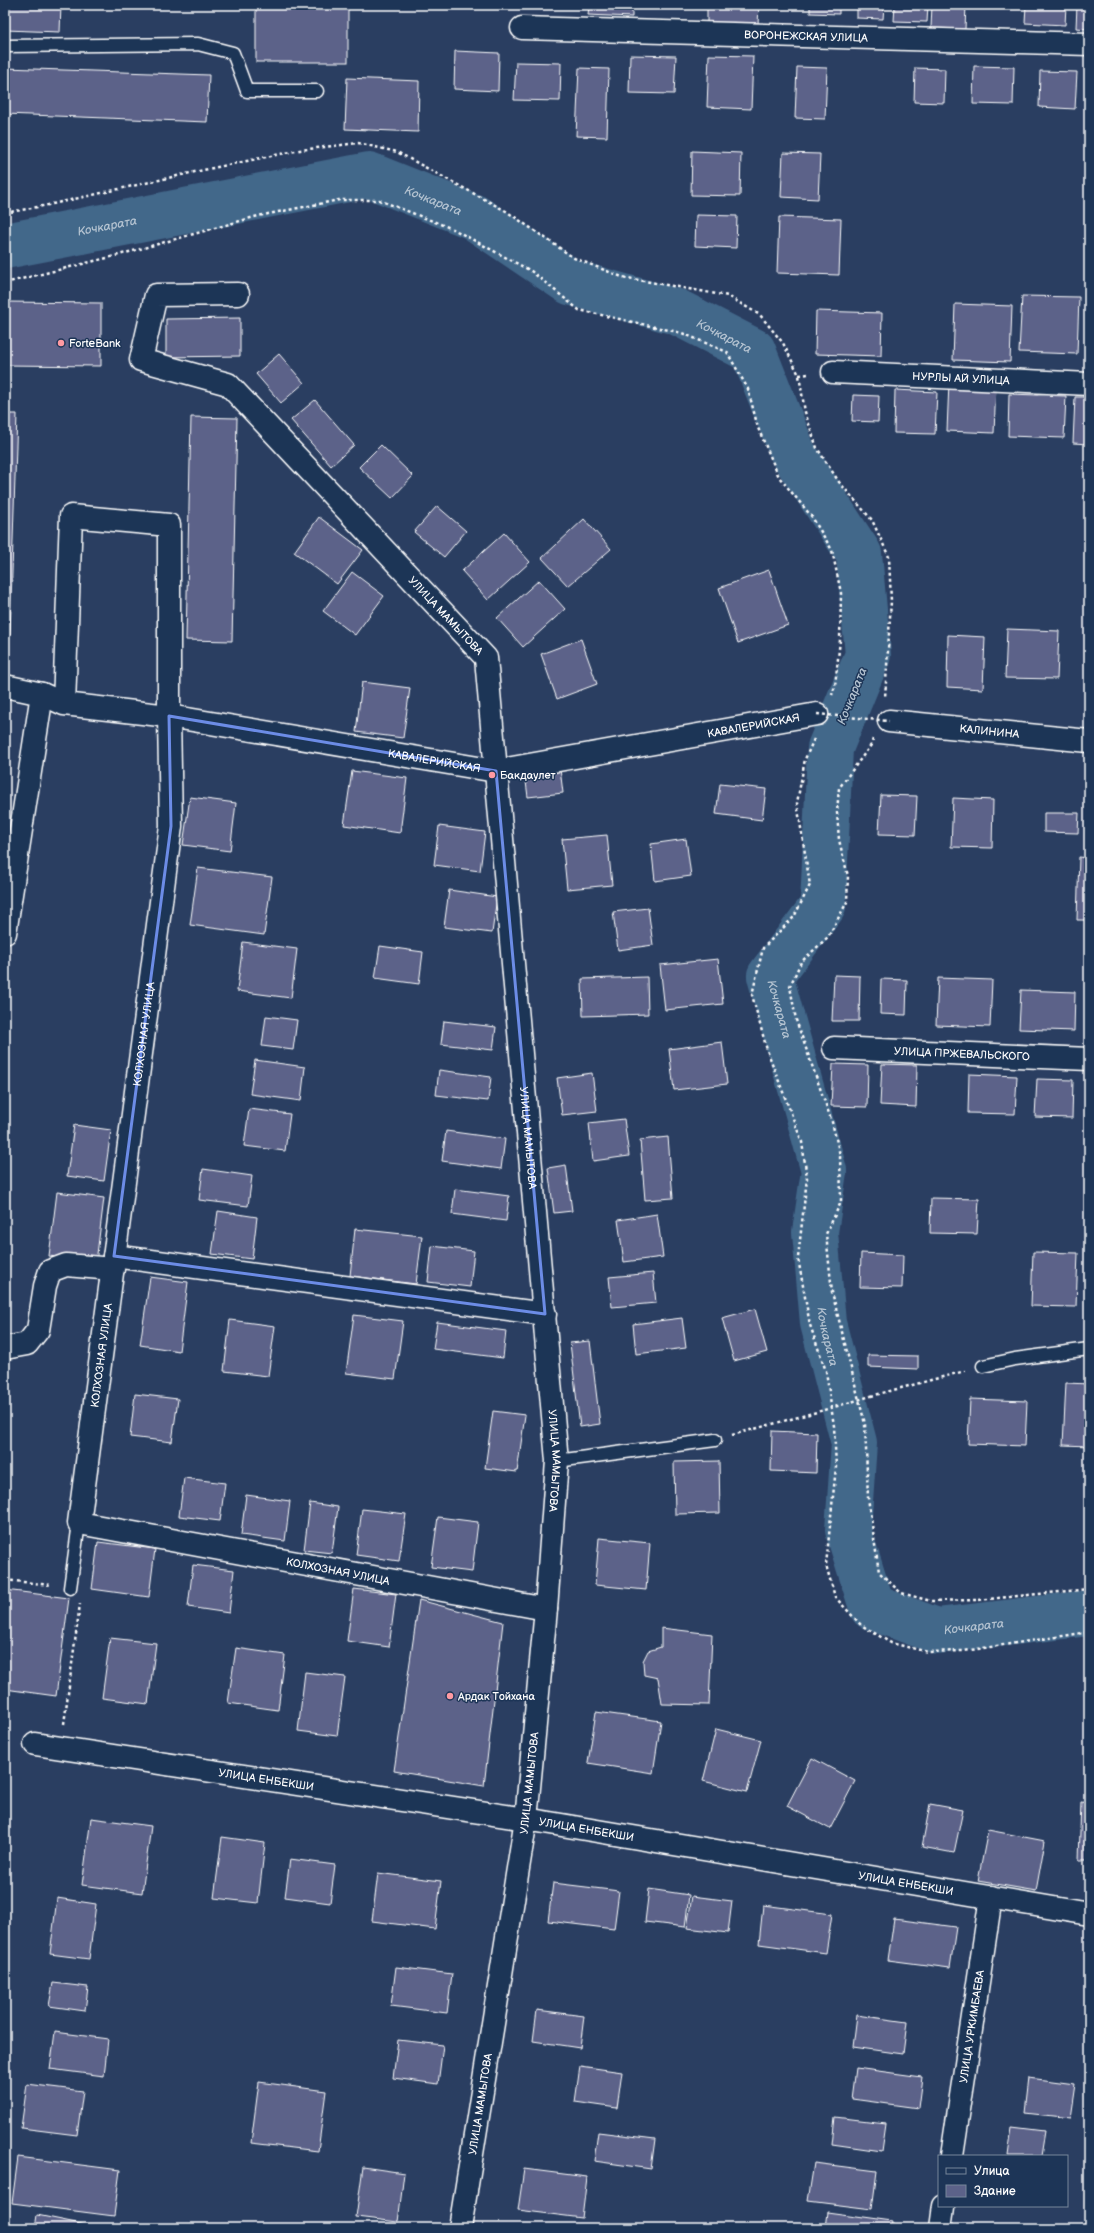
<svg xmlns="http://www.w3.org/2000/svg" width="1094" height="2233" font-family="'Balsamiq Sans',sans-serif">
<style>
.lines{fill:none;stroke-linecap:round;stroke-linejoin:round}
.river{stroke:#42678a;stroke-width:46}
.building{fill:#5c6289;stroke:#fff}
.service-casing{stroke:#fff;stroke-width:15}
.minor-casing{stroke:#fff;stroke-width:25}
.path{stroke:#fff;stroke-width:2.5;stroke-dasharray:3 3;stroke-linecap:butt}
.service{stroke:#1d3557;stroke-width:12}
.minor{stroke:#1d3557;stroke-width:22}
.path-bridge{stroke:#fff;stroke-width:2.5;stroke-dasharray:3 3;stroke-linecap:butt}
.marked{fill:none;stroke:#6c8ce6;stroke-width:3;stroke-linejoin:round}
.poi-dot{fill:#ff9aa2;stroke:#1d3557;stroke-width:1.5}
.labels{text-anchor:middle;stroke-width:3;stroke-linejoin:round;paint-order:stroke}
.street-label{font-size:11px;fill:#fff;stroke:#1d3557}
.poi-label{font-size:11px;fill:#fff;stroke:#1d3557;text-anchor:start}
.water-label{font-size:12px;font-style:italic;fill:#b3c2d0;stroke:#1d3557}
</style>
<rect width="100%" height="100%" fill="#2a3e61"/>
<filter id="ink" filterUnits="userSpaceOnUse"><feTurbulence type="fractalNoise" baseFrequency=".025" numOctaves="2"/><feDisplacementMap in="SourceGraphic" scale="8" xChannelSelector="R" yChannelSelector="G"/><feConvolveMatrix kernelMatrix="1 2 1 2 8 2 1 2 1" color-interpolation-filters="sRGB"/></filter>
<g filter="url(#ink)">
<g class="lines">
<path class="river" id="s1" d="M 5,246 L 369,175 L 474,217 L 570,282 L 677,312 L 753,351 L 793,453 L 859,554 L 868,655 L 830,748 L 823,906 L 770,976 L 824,1171 L 815,1232 L 823,1323 L 854,1443 L 848,1530 L 872,1607 L 937,1631 L 1089,1613"/>
</g>
<g class="building">
<path d="M 5,5 L 61,5 L 60,32 L 5,30 Z"/>
<rect x="256" y="5" width="92" height="57"/>
<path d="M 589,5 L 632,5 L 632,17 L 588,15 Z"/>
<path d="M 707,5 L 759,5 L 758,24 L 707,22 Z"/>
<path d="M 810,5 L 839,5 L 839,14 L 810,13 Z"/>
<path d="M 857,5 L 884,5 L 883,19 L 857,18 Z"/>
<path d="M 895,5 L 928,5 L 927,22 L 894,21 Z"/>
<path d="M 932,5 L 966,5 L 965,29 L 931,28 Z"/>
<path d="M 1026,5 L 1066,5 L 1065,25 L 1025,23 Z"/>
<path d="M 1077,5 L 1089,5 L 1089,29 L 1076,28 Z"/>
<path d="M 455,51 L 499,53 L 498,91 L 454,89 Z"/>
<path d="M 630,55 L 676,56 L 674,94 L 629,93 Z"/>
<path d="M 709,55 L 753,56 L 751,109 L 707,107 Z"/>
<path d="M 516,62 L 561,63 L 560,101 L 514,100 Z"/>
<path d="M 974,66 L 1014,67 L 1013,105 L 973,104 Z"/>
<path d="M 797,67 L 827,68 L 825,119 L 795,118 Z"/>
<path d="M 5,68 L 209,75 L 207,122 L 5,114 Z"/>
<path d="M 579,68 L 609,69 L 607,137 L 576,136 Z"/>
<path d="M 915,68 L 945,69 L 944,103 L 914,102 Z"/>
<path d="M 1040,71 L 1077,72 L 1075,109 L 1039,107 Z"/>
<path d="M 347,78 L 419,81 L 418,132 L 345,129 Z"/>
<path d="M 692,151 L 741,153 L 740,196 L 691,195 Z"/>
<path d="M 783,153 L 820,154 L 818,199 L 781,197 Z"/>
<path d="M 696,215 L 737,216 L 736,248 L 695,246 Z"/>
<path d="M 779,217 L 841,219 L 839,275 L 777,273 Z"/>
<path d="M 1022,296 L 1079,297 L 1077,354 L 1019,352 Z"/>
<path d="M 5,302 L 101,303 L 101,366 L 5,365 Z"/>
<path d="M 955,304 L 1012,306 L 1010,362 L 953,360 Z"/>
<path d="M 816,311 L 882,313 L 881,356 L 815,354 Z"/>
<path d="M 240,318 L 240,356 L 166,357 L 166,319 Z"/>
<path d="M 279,354 L 304,383 L 281,403 L 256,374 Z"/>
<path d="M 949,382 L 996,384 L 994,433 L 947,431 Z"/>
<path d="M 895,390 L 937,392 L 935,434 L 894,433 Z"/>
<path d="M 1009,394 L 1066,396 L 1064,438 L 1008,436 Z"/>
<path d="M 853,395 L 879,396 L 878,422 L 852,421 Z"/>
<path d="M 1075,397 L 1089,397 L 1089,444 L 1073,443 Z"/>
<path d="M 315,400 L 354,445 L 331,466 L 291,420 Z"/>
<path d="M 5,414 L 17,414 L 10,635 L 5,635 Z"/>
<path d="M 191,417 L 237,418 L 232,641 L 186,640 Z"/>
<path d="M 381,445 L 413,476 L 392,498 L 359,467 Z"/>
<path d="M 437,506 L 466,531 L 444,557 L 414,532 Z"/>
<path d="M 319,517 L 363,550 L 337,584 L 294,552 Z"/>
<path d="M 584,519 L 611,549 L 568,586 L 542,558 Z"/>
<path d="M 504,533 L 530,562 L 488,600 L 462,571 Z"/>
<path d="M 769,570 L 788,625 L 738,643 L 719,588 Z"/>
<path d="M 352,572 L 384,596 L 355,635 L 323,611 Z"/>
<path d="M 539,580 L 565,609 L 523,647 L 497,618 Z"/>
<path d="M 1007,629 L 1059,631 L 1057,679 L 1005,678 Z"/>
<path d="M 948,635 L 985,637 L 983,689 L 947,687 Z"/>
<path d="M 581,639 L 597,684 L 557,699 L 541,654 Z"/>
<path d="M 362,682 L 410,688 L 403,738 L 356,732 Z"/>
<path d="M 560,769 L 563,793 L 528,797 L 525,774 Z"/>
<path d="M 352,771 L 407,778 L 400,833 L 344,825 Z"/>
<path d="M 720,784 L 766,789 L 762,820 L 716,814 Z"/>
<path d="M 881,795 L 917,796 L 915,835 L 879,834 Z"/>
<path d="M 190,797 L 236,803 L 230,851 L 183,845 Z"/>
<path d="M 953,798 L 993,800 L 992,848 L 951,847 Z"/>
<path d="M 1044,813 L 1079,813 L 1078,833 L 1044,832 Z"/>
<path d="M 439,826 L 485,832 L 480,871 L 434,865 Z"/>
<path d="M 607,835 L 612,885 L 567,889 L 562,839 Z"/>
<path d="M 686,839 L 691,876 L 655,881 L 651,844 Z"/>
<path d="M 1079,857 L 1089,858 L 1089,920 L 1077,920 Z"/>
<path d="M 198,868 L 272,877 L 264,935 L 190,925 Z"/>
<path d="M 449,890 L 497,897 L 492,933 L 444,927 Z"/>
<path d="M 648,908 L 653,945 L 618,950 L 613,912 Z"/>
<path d="M 243,942 L 297,949 L 291,998 L 237,991 Z"/>
<path d="M 380,946 L 423,952 L 419,984 L 375,978 Z"/>
<path d="M 718,959 L 723,1004 L 665,1010 L 660,965 Z"/>
<path d="M 834,975 L 860,976 L 859,1021 L 832,1021 Z"/>
<path d="M 647,977 L 648,1014 L 583,1016 L 582,979 Z"/>
<path d="M 938,978 L 992,980 L 990,1027 L 936,1025 Z"/>
<path d="M 881,979 L 907,980 L 906,1015 L 880,1014 Z"/>
<path d="M 1021,990 L 1075,992 L 1074,1031 L 1019,1029 Z"/>
<path d="M 266,1016 L 297,1020 L 293,1050 L 262,1046 Z"/>
<path d="M 444,1021 L 496,1027 L 493,1050 L 441,1044 Z"/>
<path d="M 722,1042 L 727,1084 L 674,1090 L 669,1049 Z"/>
<path d="M 255,1060 L 305,1067 L 301,1101 L 250,1094 Z"/>
<path d="M 833,1064 L 868,1065 L 867,1107 L 831,1106 Z"/>
<path d="M 882,1064 L 917,1065 L 916,1107 L 880,1105 Z"/>
<path d="M 439,1070 L 491,1077 L 488,1101 L 436,1095 Z"/>
<path d="M 592,1073 L 597,1111 L 562,1115 L 557,1078 Z"/>
<path d="M 969,1074 L 1017,1076 L 1015,1114 L 968,1113 Z"/>
<path d="M 1037,1079 L 1073,1080 L 1072,1118 L 1035,1117 Z"/>
<path d="M 249,1109 L 290,1114 L 285,1151 L 244,1146 Z"/>
<path d="M 624,1119 L 629,1156 L 593,1161 L 589,1123 Z"/>
<path d="M 74,1125 L 111,1130 L 104,1181 L 67,1176 Z"/>
<path d="M 446,1131 L 505,1139 L 501,1169 L 442,1161 Z"/>
<path d="M 668,1137 L 673,1198 L 645,1200 L 640,1140 Z"/>
<path d="M 566,1165 L 572,1211 L 554,1213 L 548,1168 Z"/>
<path d="M 203,1169 L 252,1176 L 248,1206 L 199,1200 Z"/>
<path d="M 455,1189 L 509,1196 L 506,1221 L 452,1214 Z"/>
<path d="M 57,1192 L 104,1198 L 96,1262 L 49,1256 Z"/>
<path d="M 931,1198 L 979,1199 L 977,1234 L 930,1233 Z"/>
<path d="M 218,1211 L 257,1217 L 252,1259 L 212,1254 Z"/>
<path d="M 657,1214 L 663,1257 L 624,1262 L 618,1220 Z"/>
<path d="M 355,1229 L 422,1236 L 416,1284 L 350,1276 Z"/>
<path d="M 432,1246 L 474,1251 L 470,1287 L 428,1282 Z"/>
<path d="M 1033,1252 L 1078,1253 L 1076,1307 L 1031,1306 Z"/>
<path d="M 861,1253 L 903,1255 L 902,1288 L 860,1287 Z"/>
<path d="M 653,1273 L 656,1303 L 612,1307 L 609,1277 Z"/>
<path d="M 150,1277 L 188,1282 L 179,1351 L 140,1345 Z"/>
<path d="M 755,1309 L 767,1352 L 734,1361 L 722,1318 Z"/>
<path d="M 354,1315 L 403,1321 L 395,1379 L 346,1373 Z"/>
<path d="M 682,1318 L 686,1348 L 636,1354 L 633,1324 Z"/>
<path d="M 230,1320 L 275,1326 L 268,1376 L 224,1371 Z"/>
<path d="M 437,1322 L 506,1331 L 503,1358 L 433,1349 Z"/>
<path d="M 590,1341 L 600,1424 L 580,1427 L 570,1343 Z"/>
<path d="M 868,1355 L 918,1356 L 918,1369 L 868,1367 Z"/>
<path d="M 1066,1383 L 1089,1384 L 1089,1446 L 1063,1445 Z"/>
<path d="M 135,1394 L 178,1399 L 172,1442 L 130,1437 Z"/>
<path d="M 970,1399 L 1027,1401 L 1025,1446 L 968,1444 Z"/>
<path d="M 493,1411 L 525,1415 L 517,1472 L 485,1468 Z"/>
<path d="M 772,1431 L 817,1433 L 816,1473 L 771,1471 Z"/>
<path d="M 719,1461 L 720,1513 L 675,1514 L 674,1462 Z"/>
<path d="M 184,1478 L 225,1483 L 220,1521 L 179,1516 Z"/>
<path d="M 246,1495 L 290,1501 L 285,1541 L 241,1535 Z"/>
<path d="M 310,1503 L 338,1507 L 332,1553 L 304,1550 Z"/>
<path d="M 362,1509 L 406,1514 L 399,1561 L 356,1555 Z"/>
<path d="M 438,1517 L 478,1522 L 472,1572 L 431,1567 Z"/>
<path d="M 599,1538 L 650,1543 L 646,1590 L 595,1585 Z"/>
<path d="M 98,1542 L 155,1549 L 149,1597 L 92,1589 Z"/>
<path d="M 193,1565 L 234,1570 L 229,1613 L 188,1607 Z"/>
<path d="M 354,1589 L 396,1594 L 389,1647 L 347,1641 Z"/>
<path d="M 5,1590 L 69,1598 L 56,1696 L 5,1689 Z"/>
<path d="M 419,1600 L 503,1622 L 484,1786 L 394,1771 Z"/>
<path d="M 661,1628 L 712,1634 L 709,1705 L 662,1704 L 658,1678 L 644,1675 L 643,1661 L 648,1651 L 661,1647 Z"/>
<path d="M 110,1638 L 156,1643 L 148,1704 L 102,1698 Z"/>
<path d="M 236,1648 L 285,1655 L 278,1710 L 228,1703 Z"/>
<path d="M 305,1672 L 345,1677 L 337,1736 L 298,1731 Z"/>
<path d="M 596,1712 L 661,1721 L 653,1773 L 588,1763 Z"/>
<path d="M 716,1729 L 761,1740 L 747,1792 L 703,1781 Z"/>
<path d="M 812,1758 L 855,1781 L 830,1829 L 787,1806 Z"/>
<path d="M 1081,1802 L 1089,1803 L 1089,1860 L 1079,1860 Z"/>
<path d="M 930,1804 L 963,1810 L 954,1853 L 922,1847 Z"/>
<path d="M 91,1818 L 151,1826 L 142,1893 L 82,1885 Z"/>
<path d="M 988,1830 L 1045,1841 L 1036,1891 L 978,1881 Z"/>
<path d="M 222,1837 L 265,1843 L 258,1903 L 214,1898 Z"/>
<path d="M 290,1859 L 335,1865 L 330,1903 L 285,1897 Z"/>
<path d="M 378,1873 L 441,1881 L 435,1929 L 372,1921 Z"/>
<path d="M 553,1883 L 619,1891 L 614,1929 L 548,1921 Z"/>
<path d="M 649,1889 L 689,1895 L 685,1927 L 645,1922 Z"/>
<path d="M 692,1896 L 732,1901 L 728,1933 L 687,1928 Z"/>
<path d="M 57,1898 L 96,1904 L 89,1959 L 50,1954 Z"/>
<path d="M 763,1905 L 832,1914 L 826,1953 L 759,1944 Z"/>
<path d="M 894,1919 L 956,1927 L 950,1968 L 888,1960 Z"/>
<path d="M 396,1967 L 452,1974 L 447,2013 L 391,2006 Z"/>
<path d="M 53,1983 L 88,1987 L 85,2011 L 49,2006 Z"/>
<path d="M 537,2010 L 584,2016 L 580,2048 L 533,2041 Z"/>
<path d="M 857,2015 L 907,2022 L 903,2054 L 853,2047 Z"/>
<path d="M 55,2032 L 108,2039 L 104,2076 L 50,2069 Z"/>
<path d="M 398,2040 L 443,2045 L 438,2084 L 393,2078 Z"/>
<path d="M 580,2066 L 622,2072 L 617,2108 L 575,2102 Z"/>
<path d="M 856,2068 L 922,2077 L 918,2108 L 852,2099 Z"/>
<path d="M 1029,2078 L 1075,2084 L 1070,2118 L 1025,2113 Z"/>
<path d="M 259,2082 L 326,2091 L 318,2151 L 251,2143 Z"/>
<path d="M 27,2084 L 83,2091 L 77,2135 L 21,2128 Z"/>
<path d="M 835,2117 L 885,2123 L 881,2151 L 832,2144 Z"/>
<path d="M 1012,2127 L 1045,2131 L 1041,2156 L 1008,2156 Z"/>
<path d="M 598,2132 L 655,2139 L 651,2169 L 594,2161 Z"/>
<path d="M 18,2157 L 120,2170 L 114,2216 L 12,2203 Z"/>
<path d="M 814,2163 L 877,2171 L 872,2209 L 808,2201 Z"/>
<path d="M 363,2167 L 404,2173 L 398,2222 L 356,2217 Z"/>
<path d="M 524,2169 L 587,2177 L 582,2218 L 518,2210 Z"/>
<path d="M 827,2212 L 893,2221 L 892,2228 L 825,2228 Z"/>
<path d="M 37,2215 L 101,2228 L 35,2228 Z"/>
</g>
<g class="lines">
<defs>
<g id="service">
<path d="M 5,46 L 198,44 L 233,53 L 247,91 L 317,91"/>
<path d="M 983,1366 L 1015,1359 L 1089,1349"/>
<path d="M 557,1461 L 715,1440"/>
<path d="M 70,1588 L 79,1523"/>
</g>
<g id="minor">
<path id="s2" d="M 522,28 L 1089,44"/>
<path id="s3" d="M 238,294 L 156,295 L 141,360 L 228,384 L 486,658 L 557,1461 L 546,1609 L 526,1819 L 460,2228"/>
<path id="s4" d="M 833,372 L 1089,384"/>
<path d="M 5,686 L 42,694 L 64,704 L 169,716 L 169,525 L 71,516 L 64,704"/>
<path id="s5" d="M 889,721 L 1089,741"/>
<path d="M 5,933 L 42,694"/>
<path id="s6" d="M 834,1048 L 1089,1059"/>
<path d="M 114,1256 L 545,1314"/>
<path d="M 5,1348 L 27,1344 L 38,1330 L 45,1286 L 50,1271 L 66,1265 L 113,1269"/>
<path id="s7" d="M 546,1609 L 79,1523 L 171,826 L 169,716 L 496,771 L 817,714"/>
<path id="s8" d="M 35,1744 L 526,1819 L 1089,1914"/>
<path id="s9" d="M 952,2156 L 991,1897"/>
<path d="M 941,2228 L 944,2206"/>
</g>
</defs>
<use href="#service" class="service-casing"/>
<use href="#minor" class="minor-casing"/>
<g class="path">
<path d="M 5,213 L 48,205 L 208,169 L 300,150 L 358,143 L 397,152 L 506,211 L 574,258 L 622,277 L 728,296 L 760,315 L 783,343 L 799,375 L 805,412 L 817,448 L 839,482 L 872,520 L 889,557 L 891,601 L 885,698"/>
<path d="M 5,283 L 115,256 L 258,216 L 339,200 L 379,200 L 453,229 L 531,271 L 579,310 L 682,333 L 727,352 L 748,389 L 758,428 L 779,477 L 812,517 L 832,550 L 841,593 L 840,640 L 835,686 L 832,695"/>
<path d="M 799,375 L 809,374"/>
<path d="M 814,739 L 805,759 L 797,803 L 810,885 L 794,917 L 763,948 L 752,995 L 767,1050 L 802,1142 L 807,1178 L 798,1258 L 810,1325 L 826,1371 L 834,1426 L 836,1467 L 826,1565 L 835,1597 L 861,1625 L 891,1643 L 928,1652 L 964,1651 L 1089,1632"/>
<path d="M 873,739 L 871,745 L 839,788 L 837,812 L 839,840 L 848,876 L 847,902 L 828,937 L 801,962 L 790,986 L 796,1020 L 832,1122 L 840,1155 L 841,1202 L 826,1234 L 832,1292 L 865,1424 L 868,1498 L 879,1572 L 901,1593 L 931,1601 L 978,1600 L 1089,1589"/>
<path d="M 871,1396 L 965,1371"/>
<path d="M 732,1435 L 824,1410"/>
<path d="M 5,1580 L 51,1585"/>
<path d="M 64,1724 L 80,1604"/>
</g>
<use href="#service" class="service"/>
<use href="#minor" class="minor"/>
<g class="path-bridge">
<path d="M 817,714 L 889,721"/>
<path d="M 824,1410 L 871,1396"/>
</g>
</g>
</g>
<path class="marked" d="M 169,716 L 496,771 L 545,1314 L 114,1256 L 171,826 Z"/>
<g class="poi-dot">
<circle cx="61" cy="343" r="4"/>
<circle cx="492" cy="775" r="4"/>
<circle cx="450" cy="1696" r="4"/>
</g>
<g class="labels">
<g class="street-label">
<text dy="4" stroke="none"><textPath href="#s2" startOffset="284">ВОРОНЕЖСКАЯ УЛИЦА</textPath></text>
<text dy="4" stroke="none"><textPath href="#s4" startOffset="128">НУРЛЫ АЙ УЛИЦА</textPath></text>
<text dy="4" stroke="none"><textPath href="#s3" startOffset="557">УЛИЦА МАМЫТОВА</textPath></text>
<text dy="4" stroke="none"><textPath href="#s7" startOffset="1881">КАВАЛЕРИЙСКАЯ</textPath></text>
<text dy="4" stroke="none"><textPath href="#s5" startOffset="101">КАЛИНИНА</textPath></text>
<text dy="4" stroke="none"><textPath href="#s7" startOffset="1557">КАВАЛЕРИЙСКАЯ</textPath></text>
<text dy="4" stroke="none"><textPath href="#s7" startOffset="968">КОЛХОЗНАЯ УЛИЦА</textPath></text>
<text dy="4" stroke="none"><textPath href="#s6" startOffset="128">УЛИЦА ПРЖЕВАЛЬСКОГО</textPath></text>
<text dy="4" stroke="none"><textPath href="#s3" startOffset="1097">УЛИЦА МАМЫТОВА</textPath></text>
<text dy="4" stroke="none"><textPath href="#s7" startOffset="644">КОЛХОЗНАЯ УЛИЦА</textPath></text>
<text dy="4" stroke="none"><textPath href="#s3" startOffset="1421">УЛИЦА МАМЫТОВА</textPath></text>
<text transform="translate(338 1571) rotate(11)" y="4">КОЛХОЗНАЯ УЛИЦА</text>
<text dy="4" stroke="none"><textPath href="#s8" startOffset="234">УЛИЦА ЕНБЕКШИ</textPath></text>
<text transform="translate(529 1783) rotate(-84)" y="4">УЛИЦА МАМЫТОВА</text>
<text dy="4" stroke="none"><textPath href="#s8" startOffset="558">УЛИЦА ЕНБЕКШИ</textPath></text>
<text dy="4" stroke="none"><textPath href="#s8" startOffset="882">УЛИЦА ЕНБЕКШИ</textPath></text>
<text dy="4" stroke="none"><textPath href="#s9" startOffset="131">УЛИЦА УРКИМБАЕВА</textPath></text>
<text transform="translate(480 2104) rotate(-81)" y="4">УЛИЦА МАМЫТОВА</text>
</g>
<g class="poi-label">
<text x="69" y="347">ForteBank</text>
<text x="500" y="779">Бакдаулет</text>
<text x="458" y="1700">Ардак Тойхана</text>
</g>
<g class="water-label">
<text dy="4" stroke="none"><textPath href="#s1" startOffset="440">Кочкарата</textPath></text>
<text dy="4" stroke="none"><textPath href="#s1" startOffset="104">Кочкарата</textPath></text>
<text dy="4" stroke="none"><textPath href="#s1" startOffset="764">Кочкарата</textPath></text>
<text transform="translate(852 696) rotate(-68)" y="4">Кочкарата</text>
<text dy="4" stroke="none"><textPath href="#s1" startOffset="1509">Кочкарата</textPath></text>
<text dy="4" stroke="none"><textPath href="#s1" startOffset="1844">Кочкарата</textPath></text>
<text dy="4" stroke="none"><textPath href="#s1" startOffset="2228">Кочкарата</textPath></text>
</g>
</g>
<rect width="1094" height="2233" fill="none" stroke="#1d3557" stroke-width="20"/>
<rect x="10" y="10" width="1074" height="2213" fill="none" stroke="#fff" stroke-width="1.5" filter="url(#ink)"/>
<rect x="938" y="2155" width="130" height="52" fill="#1d3557" stroke="#77869a"/>
<rect x="946" y="2168" width="20" height="6" fill="#1d3557" stroke="#77869a"/>
<text x="974" y="2175" font-size="12" fill="#ffffff">Улица</text>
<rect x="946" y="2185" width="20" height="12" fill="#5c6289" stroke="#77869a"/>
<text x="974" y="2195" font-size="12" fill="#ffffff">Здание</text>
</svg>
